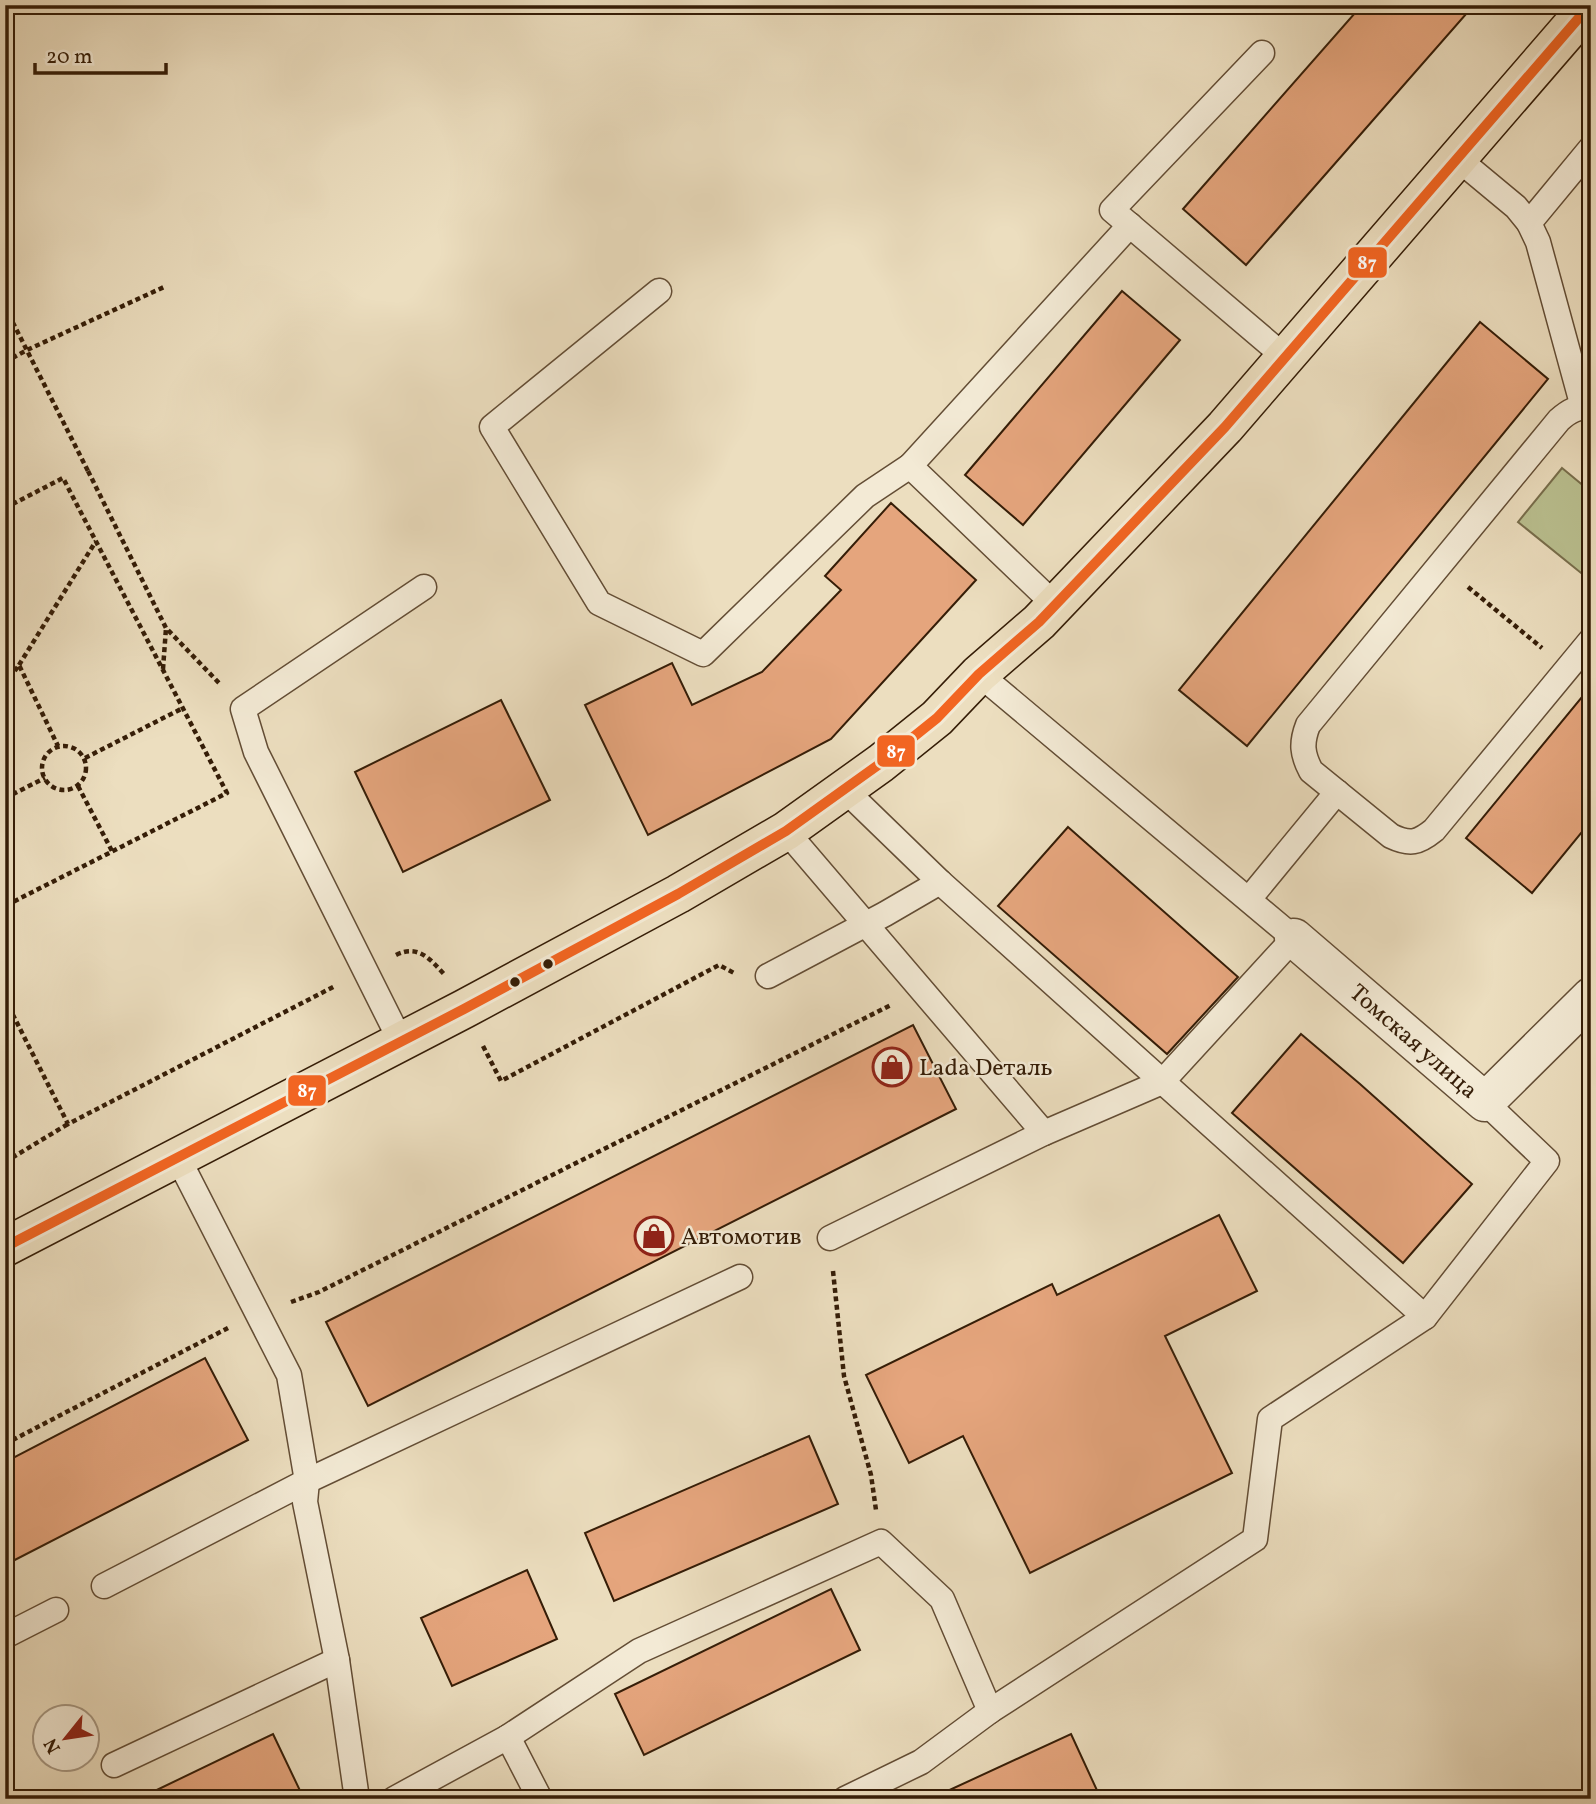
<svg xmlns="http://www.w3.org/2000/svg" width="1596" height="1804" font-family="Vollkorn,serif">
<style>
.green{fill:#bac090;stroke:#786e4c;stroke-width:2}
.building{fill:#e5a57d;stroke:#351d07;stroke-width:2}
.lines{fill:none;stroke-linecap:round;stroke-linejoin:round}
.service-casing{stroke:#634d35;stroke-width:27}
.minor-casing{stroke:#634d35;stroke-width:41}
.primary-casing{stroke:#351d07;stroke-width:41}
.path{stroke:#351d07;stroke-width:4.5;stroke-dasharray:5 3.5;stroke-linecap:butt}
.service{stroke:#f3ead5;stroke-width:24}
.minor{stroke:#f3ead5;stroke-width:38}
.primary{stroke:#ecdebf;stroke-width:38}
.path-bridge{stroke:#351d07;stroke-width:4.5;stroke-dasharray:5 3.5;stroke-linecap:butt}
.bus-1-casing{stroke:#f3ead5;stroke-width:16}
.bus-1{stroke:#f26522;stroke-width:10}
.bus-dot{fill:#351d07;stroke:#f3ead5;stroke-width:2.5}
.labels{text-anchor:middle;stroke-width:5;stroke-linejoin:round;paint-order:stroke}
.street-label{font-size:24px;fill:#351d07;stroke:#f3ead5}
.poi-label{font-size:24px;fill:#351d07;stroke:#f3ead5;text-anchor:start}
.line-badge{stroke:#f3ead5;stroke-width:2.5}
.badge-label{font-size:19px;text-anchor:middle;font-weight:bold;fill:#fff}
</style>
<rect width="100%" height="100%" fill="#ecdebf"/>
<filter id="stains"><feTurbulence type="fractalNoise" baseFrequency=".00286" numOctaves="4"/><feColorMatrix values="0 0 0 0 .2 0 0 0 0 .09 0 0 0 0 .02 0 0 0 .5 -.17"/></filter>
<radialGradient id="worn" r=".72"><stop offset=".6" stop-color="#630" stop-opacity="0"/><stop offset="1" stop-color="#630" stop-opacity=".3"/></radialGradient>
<path class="green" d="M 1562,468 L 1591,492 L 1591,581 L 1518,522 Z"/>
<g class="building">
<path d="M 1362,5 L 1474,5 L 1246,265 L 1183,209 Z"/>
<path d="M 1122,291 L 1180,340 L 1023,525 L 965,475 Z"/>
<path d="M 1480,322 L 1548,379 L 1247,746 L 1179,690 Z"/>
<path d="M 891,503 L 976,580 L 831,739 L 648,835 L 585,705 L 672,663 L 692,705 L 762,672 L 841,590 L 825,576 Z"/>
<path d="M 1591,686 L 1591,821 L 1532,893 L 1466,838 Z"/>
<path d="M 501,700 L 550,800 L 403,872 L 355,772 Z"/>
<path d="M 1068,827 L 1238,977 L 1167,1054 L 998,906 Z"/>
<path d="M 913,1025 L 956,1109 L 368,1406 L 326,1322 Z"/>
<path d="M 1301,1034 L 1360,1084 L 1472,1184 L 1403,1263 L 1232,1113 Z"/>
<path d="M 1219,1215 L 1257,1291 L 1165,1336 L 1232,1473 L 1030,1573 L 963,1436 L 909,1463 L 866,1375 L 1052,1284 L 1057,1295 Z"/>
<path d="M 205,1358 L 248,1440 L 5,1565 L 5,1462 Z"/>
<path d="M 809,1436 L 838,1504 L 614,1601 L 585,1533 Z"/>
<path d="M 527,1570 L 557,1639 L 452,1686 L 421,1618 Z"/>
<path d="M 831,1589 L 860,1650 L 644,1755 L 615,1694 Z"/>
<path d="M 273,1734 L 304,1799 L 138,1799 Z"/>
<path d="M 1071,1734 L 1101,1799 L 930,1799 Z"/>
</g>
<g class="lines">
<defs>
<g id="service">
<path d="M 1262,53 L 1112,210 L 1286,358"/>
<path d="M 1457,158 L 1516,207 L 1529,223 L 1591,148"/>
<path d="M 1529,223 L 1538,242 L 1583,407"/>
<path d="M 659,291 L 492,427 L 599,603 L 703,654 L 865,496 L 910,466"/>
<path d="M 1591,408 C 1578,406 1569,411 1559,420 L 1308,725 C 1301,743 1302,754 1311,771 L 1391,836 C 1410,845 1418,843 1434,830 L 1591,640"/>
<path d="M 1055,605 L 910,466 L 1130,225"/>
<path d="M 844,789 L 940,882 L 1425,1317"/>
<path d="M 786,831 L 1044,1133"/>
<path d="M 1249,899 L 1337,792"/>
<path d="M 768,976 L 885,914 L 940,882"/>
<path d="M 401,1042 L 256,752 L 243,709 L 424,587"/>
<path d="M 178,1158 L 289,1375 L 307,1481 L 305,1502 L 337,1660 L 357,1799"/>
<path d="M 830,1238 L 1044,1133 L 1162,1082 L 1294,938 L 979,674"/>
<path d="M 104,1586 L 307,1481 L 740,1277"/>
<path d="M 5,1636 L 56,1610"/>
<path d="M 508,1737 L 540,1799"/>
<path d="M 114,1765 L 337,1660"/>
<path d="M 394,1799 L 508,1737 L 639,1651 L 881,1542 L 942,1599 L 990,1711"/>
<path d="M 845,1799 L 921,1762 L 990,1711 L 1255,1539 L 1270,1419 L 1425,1317 L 1547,1161 L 1485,1102"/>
</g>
<path id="minor" d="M 1294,938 L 1485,1102 L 1591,997"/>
<path id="primary" d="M 5,1247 L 464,1009 L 678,894 L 786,831 L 881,763 L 937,718 L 979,674 L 1039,622 L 1225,427 L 1590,5"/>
</defs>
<use href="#service" class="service-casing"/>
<use href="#minor" class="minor-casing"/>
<use href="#primary" class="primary-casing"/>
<g class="path">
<path d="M 5,362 L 27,350 L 164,287"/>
<path d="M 88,471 L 166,628 L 219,683"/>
<path d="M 5,508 L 63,478 L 227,793 L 5,906"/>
<path d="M 1468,587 L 1542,648"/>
<path d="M 19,665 L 96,541"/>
<path d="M 163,669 L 166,628"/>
<path d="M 5,685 L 19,665 L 58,746"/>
<circle cx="64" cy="768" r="22"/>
<path d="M 85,758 L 183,708"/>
<path d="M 78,786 L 112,851"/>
<path d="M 5,798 L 45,778"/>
<path d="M 396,955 C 418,944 430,959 444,974"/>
<path d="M 5,999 L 68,1124 L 335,986"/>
<path d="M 483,1046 L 501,1081 L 719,965 L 734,973"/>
<path d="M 5,1162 L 68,1124"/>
<path d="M 833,1271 L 844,1376 L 871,1475 L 876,1510"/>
<path d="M 291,1302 L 319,1292 L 891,1005"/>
<path d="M 5,1444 L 228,1328"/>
</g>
<use href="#service" class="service"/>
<use href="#minor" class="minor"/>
<use href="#primary" class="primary"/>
<path class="path-bridge" d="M 5,307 L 88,471"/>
<defs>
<path id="bus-1" d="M 5,1247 L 464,1009 L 678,894 L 786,831 L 881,763 L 937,718 L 979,674 L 1039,622 L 1225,427 L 1590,5"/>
</defs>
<use href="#bus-1" class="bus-1-casing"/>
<use href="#bus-1" class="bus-1"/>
</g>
<defs>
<symbol id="shop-ring" viewBox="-11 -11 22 22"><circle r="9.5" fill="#f3ead5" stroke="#8f2418" stroke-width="1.5"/><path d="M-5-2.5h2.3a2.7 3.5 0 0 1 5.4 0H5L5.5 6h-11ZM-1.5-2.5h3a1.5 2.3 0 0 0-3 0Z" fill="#8f2418"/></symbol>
</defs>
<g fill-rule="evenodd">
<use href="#shop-ring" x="870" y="1045" width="44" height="44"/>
<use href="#shop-ring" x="632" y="1214" width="44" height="44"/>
</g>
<g class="bus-dot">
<circle cx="548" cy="964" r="6"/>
<circle cx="515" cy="982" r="6"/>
</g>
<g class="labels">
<g class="street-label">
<text transform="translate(1414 1041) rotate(41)" y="8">Томская улица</text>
</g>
<g class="poi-label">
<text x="919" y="1075">Lada Dеталь</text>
<text x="681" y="1244">Автомотив</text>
</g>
</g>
<g class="line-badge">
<rect x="1347" y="246" width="41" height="33" rx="7" fill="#f26522"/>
<rect x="876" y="734" width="40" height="34" rx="7" fill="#f26522"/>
<rect x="287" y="1074" width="40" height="33" rx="7" fill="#f26522"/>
</g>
<g class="badge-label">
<text x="1367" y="269">87</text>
<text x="896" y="758">87</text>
<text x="307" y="1097">87</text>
</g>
<rect width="1596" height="1804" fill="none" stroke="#ecdebf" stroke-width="28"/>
<rect x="7" y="7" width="1582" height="1790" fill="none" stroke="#351d07" stroke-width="3.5"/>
<rect x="14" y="14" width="1568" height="1776" fill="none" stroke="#351d07" stroke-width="2"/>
<g transform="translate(66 1738) rotate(240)"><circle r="33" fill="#f3ead5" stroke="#a79883" stroke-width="2"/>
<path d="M0-5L12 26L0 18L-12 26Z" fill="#8f2418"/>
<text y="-10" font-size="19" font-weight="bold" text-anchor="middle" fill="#351d07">N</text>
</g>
<path d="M35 63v10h131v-10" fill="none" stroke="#351d07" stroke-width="3.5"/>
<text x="46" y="63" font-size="21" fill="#351d07" stroke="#f3ead5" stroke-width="5" paint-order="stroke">20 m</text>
<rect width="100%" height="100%" filter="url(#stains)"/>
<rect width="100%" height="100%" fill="url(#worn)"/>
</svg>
